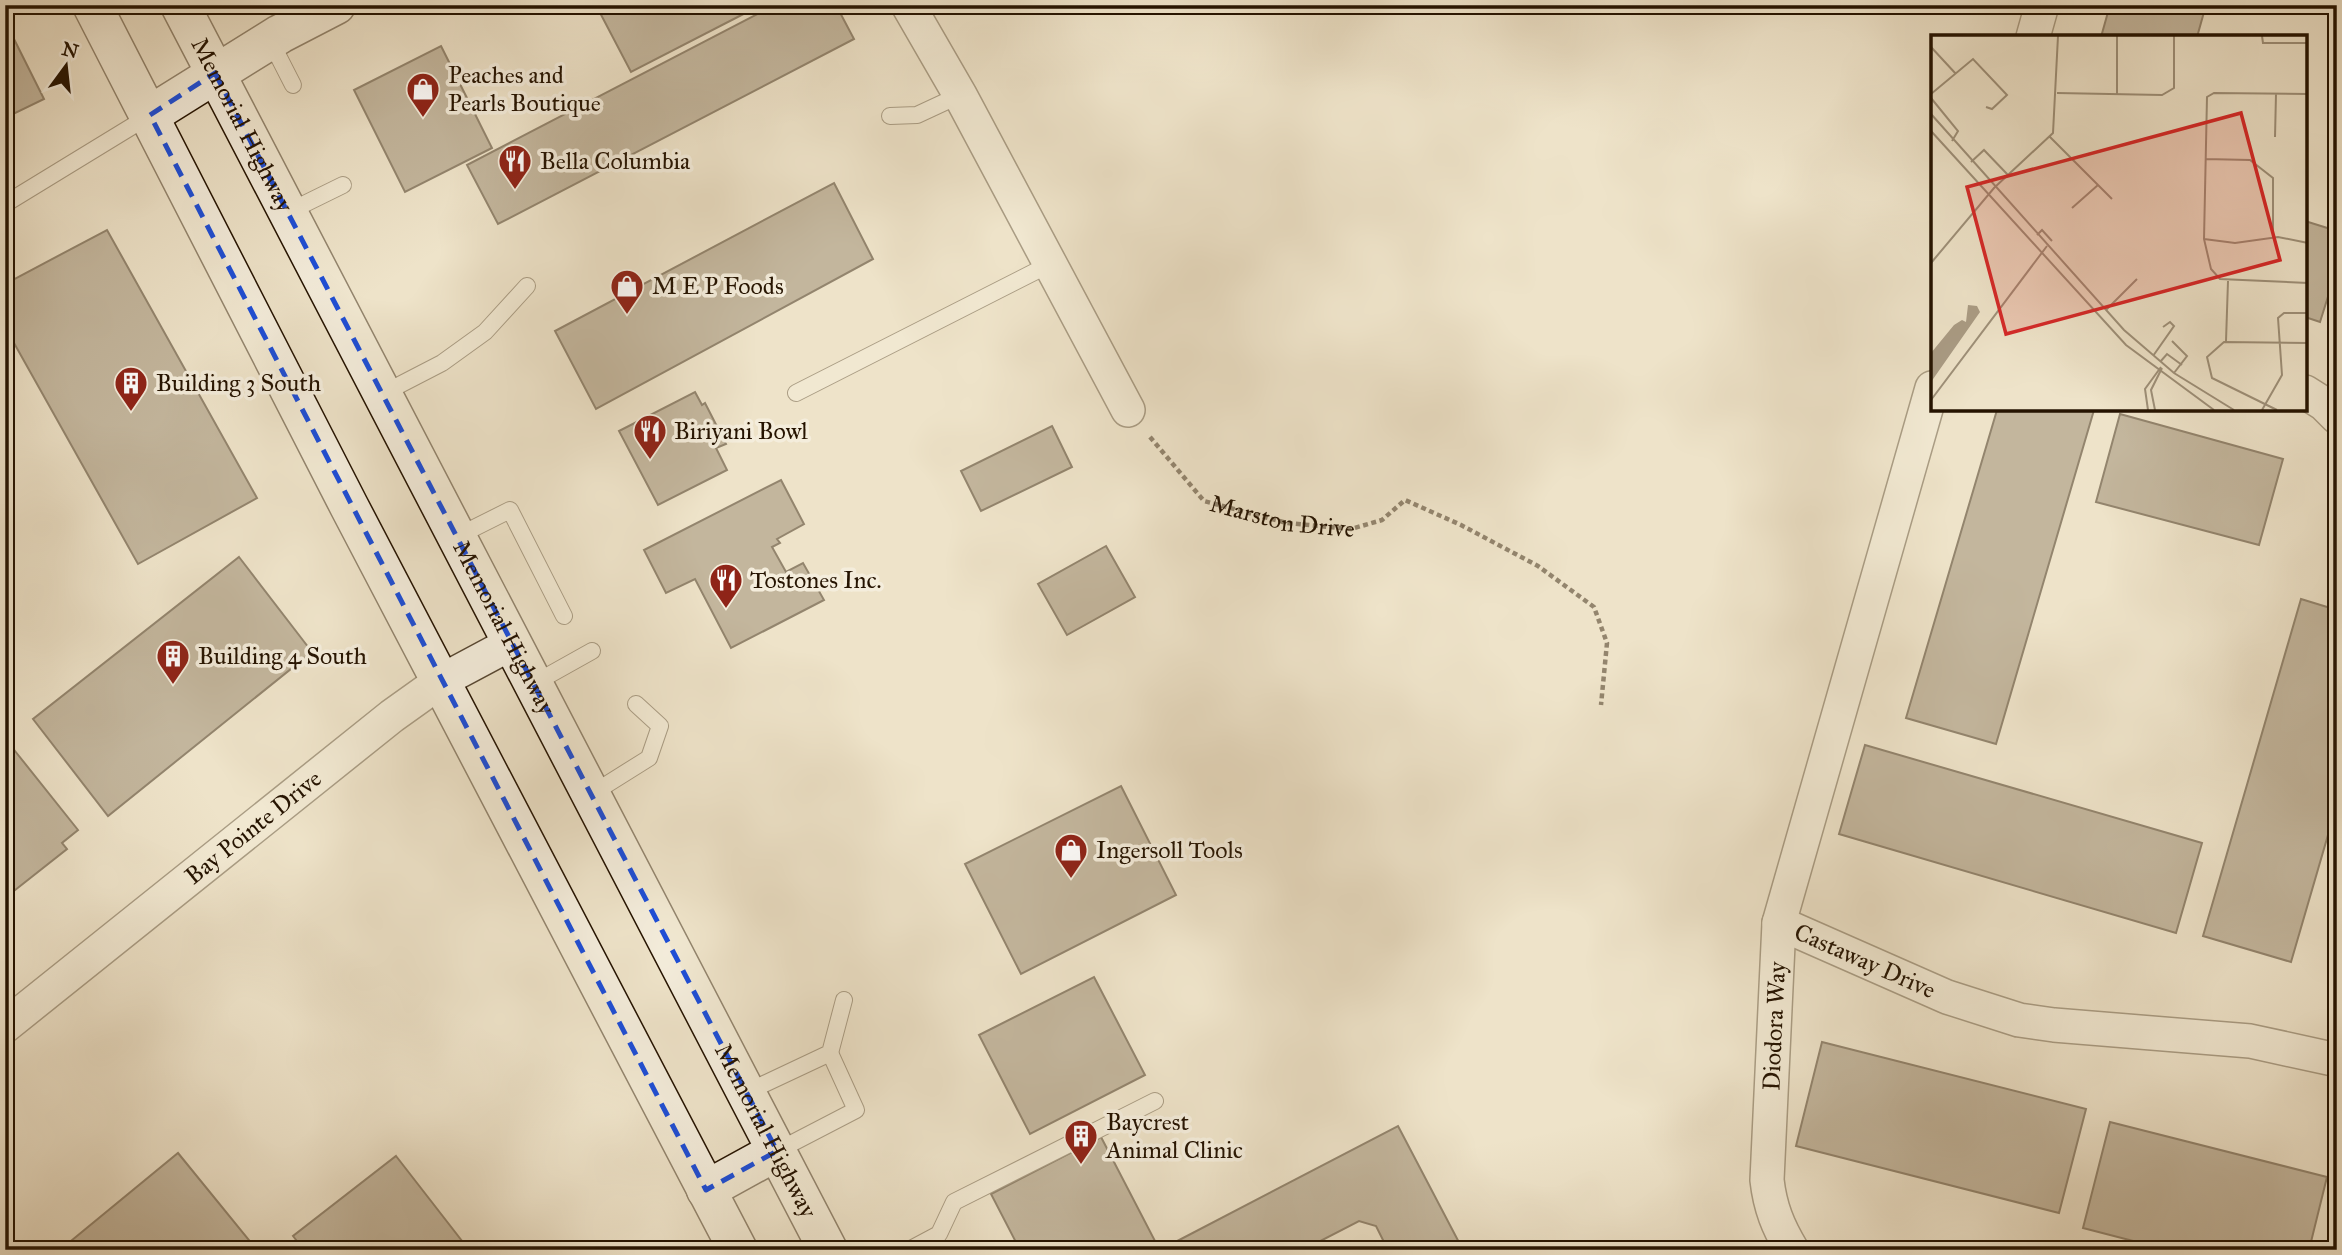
<svg xmlns="http://www.w3.org/2000/svg" width="2342" height="1255" font-family="'IM FELL Great Primer',serif">
<style>
.building{fill:#8e7f69;stroke:#251300;stroke-width:2}
.lines{fill:none;stroke-linecap:round;stroke-linejoin:round}
.lane-casing{stroke:#574732;stroke-width:18}
.street-casing{stroke:#574732;stroke-width:36}
.secondary-casing{stroke:#251300;stroke-width:41}
.path{stroke:#251300;stroke-width:4.5;stroke-dasharray:5 3.5;stroke-linecap:butt}
.lane{stroke:#f4eddc;stroke-width:16}
.street{stroke:#f4eddc;stroke-width:33}
.secondary{stroke:#f4eddc;stroke-width:38}
.marked{fill:none;stroke:#1d4ed8;stroke-width:5;stroke-dasharray:14 9;stroke-linejoin:round}
.labels{text-anchor:middle;stroke-width:7;stroke-linejoin:round;paint-order:stroke}
.poi-label{font-size:24px;fill:#251300;stroke:#f4eddc;text-anchor:start}
.street-label{font-size:24px;fill:#251300;stroke:#f4eddc}
.inset-road{fill:none;stroke:#9e9079;stroke-width:2}
.view{fill:#d62828;fill-opacity:0.15;stroke:#d62828;stroke-width:3.5}
.inset-edge{fill:none;stroke:#251300;stroke-width:3.5}
</style>
<rect width="100%" height="100%" fill="#eee3c9"/>
<filter id="stains"><feTurbulence type="fractalNoise" baseFrequency=".00286" numOctaves="4"/><feColorMatrix values="0 0 0 0 .2 0 0 0 0 .09 0 0 0 0 .02 0 0 0 .5 -.17"/></filter>
<radialGradient id="worn" r=".72"><stop offset=".6" stop-color="#630" stop-opacity="0"/><stop offset="1" stop-color="#630" stop-opacity=".3"/></radialGradient>
<g class="building">
<path d="M 600,5 L 761,5 L 631,72 L 597,7 Z"/>
<path d="M 775,5 L 836,5 L 854,39 L 498,224 L 467,165 Z"/>
<path d="M 2110,5 L 2206,5 L 2197,37 L 2101,37 Z"/>
<path d="M 5,21 L 44,99 L 5,118 Z"/>
<path d="M 441,46 L 492,148 L 405,192 L 354,90 Z"/>
<path d="M 834,183 L 873,259 L 596,409 L 555,331 Z"/>
<path d="M 2305,221 L 2337,231 L 2337,268 L 2320,322 L 2305,317 Z"/>
<path d="M 107,230 L 257,498 L 138,564 L 5,327 L 5,284 Z"/>
<path d="M 695,392 L 702,405 L 705,403 L 726,444 L 716,448 L 727,470 L 658,505 L 619,431 Z"/>
<path d="M 1997,410 L 2094,410 L 1996,744 L 1906,718 Z"/>
<path d="M 2120,414 L 2283,459 L 2259,545 L 2096,502 Z"/>
<path d="M 1052,426 L 1072,467 L 981,511 L 961,471 Z"/>
<path d="M 781,480 L 804,524 L 777,539 L 780,543 L 772,547 L 786,572 L 803,563 L 824,600 L 731,648 L 695,579 L 666,593 L 644,550 Z"/>
<path d="M 1106,546 L 1135,597 L 1067,635 L 1038,584 Z"/>
<path d="M 239,557 L 312,652 L 108,816 L 33,719 Z"/>
<path d="M 2301,599 L 2337,610 L 2337,804 L 2291,962 L 2203,936 Z"/>
<path d="M 1865,745 L 2202,843 L 2176,933 L 1839,834 Z"/>
<path d="M 15,751 L 78,830 L 62,843 L 67,849 L 5,898 L 5,759 Z"/>
<path d="M 1121,786 L 1176,895 L 1021,974 L 965,864 Z"/>
<path d="M 1094,977 L 1145,1075 L 1030,1134 L 979,1035 Z"/>
<path d="M 1822,1042 L 2086,1109 L 2059,1213 L 1796,1146 Z"/>
<path d="M 2110,1122 L 2327,1177 L 2309,1250 L 2168,1250 L 2083,1228 Z"/>
<path d="M 1398,1126 L 1463,1250 L 1388,1250 L 1376,1226 L 1359,1221 L 1303,1250 L 1160,1250 Z"/>
<path d="M 1101,1137 L 1155,1241 L 1137,1250 L 1020,1250 L 991,1194 Z"/>
<path d="M 178,1153 L 253,1245 L 247,1250 L 60,1250 Z"/>
<path d="M 396,1156 L 469,1250 L 304,1250 L 293,1236 Z"/>
</g>
<g class="lines">
<defs>
<g id="lane">
<path d="M 270,40 L 293,85"/>
<path d="M 890,116 L 917,115 L 960,95"/>
<path d="M 5,204 L 149,116"/>
<path d="M 288,212 L 343,185"/>
<path d="M 796,393 L 1050,264"/>
<path d="M 382,394 L 442,363 L 485,332 L 527,286"/>
<path d="M 456,537 L 510,510 L 564,616"/>
<path d="M 533,684 L 592,651"/>
<path d="M 590,795 L 649,758 L 660,726 L 636,704"/>
<path d="M 745,1093 L 830,1053 L 844,1000"/>
<path d="M 777,1151 L 856,1110 L 830,1053"/>
<path d="M 909,1250 L 939,1234 L 954,1202 L 1155,1101"/>
</g>
<g id="street">
<path d="M 908,5 L 960,95 L 1128,410"/>
<path d="M 2033,37 L 2042,5"/>
<path d="M 2305,392 L 2324,404 L 2337,417"/>
<path id="s2" d="M 1779,923 L 1947,997 L 2019,1020 L 2054,1025 L 2250,1041 L 2337,1060"/>
<path id="s3" d="M 5,1026 L 392,716 L 441,681 L 512,643"/>
<path id="s4" d="M 1792,1250 C 1778,1227 1770,1207 1767,1180 L 1779,923 L 1932,388"/>
</g>
<g id="secondary">
<path d="M 92,5 L 349,506 L 738,1250"/>
<path id="s5" d="M 180,5 L 828,1250"/>
<path d="M 150,115 L 280,34 L 336,5"/>
<path d="M 706,1190 L 777,1151"/>
</g>
</defs>
<use href="#lane" class="lane-casing"/>
<use href="#street" class="street-casing"/>
<use href="#secondary" class="secondary-casing"/>
<path class="path" id="s1" d="M 1150,437 L 1204,501 L 1287,523 L 1351,529 L 1382,520 L 1405,500 L 1461,525 L 1538,566 L 1594,607 L 1607,643 L 1601,705"/>
<use href="#lane" class="lane"/>
<use href="#street" class="street"/>
<use href="#secondary" class="secondary"/>
</g>
<path d="M0 0H2342V1255H0ZM 215,73 L 777,1151 L 706,1190 L 150,115 Z" fill="#eee3c9" fill-opacity=".55" fill-rule="evenodd"/>
<path class="marked" d="M 215,73 L 777,1151 L 706,1190 L 150,115 Z"/>
<defs>
<symbol id="shop-pin" viewBox="-11 -11 22 30"><path d="M0 17L-7.5 6A9.5 9.5 0 1 1 7.5 6Z" fill="#8f2418" stroke="#f4eddc"/><path d="M-5-2.5h2.3a2.7 3.5 0 0 1 5.4 0H5L5.5 6h-11ZM-1.5-2.5h3a1.5 2.3 0 0 0-3 0Z" fill="#fff"/></symbol>
<symbol id="restaurant-pin" viewBox="-11 -11 22 30"><path d="M0 17L-7.5 6A9.5 9.5 0 1 1 7.5 6Z" fill="#8f2418" stroke="#f4eddc"/><path d="M-5-6h1v4h1v-4h1v4h1v-4h1v5L-1.5 .5V6h-2V.5L-5-1ZM5-6V6H3V1.5H1.5Q1.5-4 5-6Z" fill="#fff"/></symbol>
<symbol id="building-pin" viewBox="-11 -11 22 30"><path d="M0 17L-7.5 6A9.5 9.5 0 1 1 7.5 6Z" fill="#8f2418" stroke="#f4eddc"/><path d="M-4-6H4V6H1V3H-1V6H-4ZM-2.5-4.3h1.7v1.8h-1.7ZM.8-4.3h1.7v1.8H.8ZM-2.5-1h1.7V.8h-1.7ZM.8-1h1.7V.8H.8Z" fill="#fff"/></symbol>
</defs>
<g fill-rule="evenodd">
<use href="#shop-pin" x="404" y="70" width="38" height="52"/>
<use href="#restaurant-pin" x="496" y="142" width="38" height="52"/>
<use href="#shop-pin" x="608" y="267" width="38" height="52"/>
<use href="#building-pin" x="112" y="364" width="38" height="52"/>
<use href="#restaurant-pin" x="631" y="412" width="38" height="52"/>
<use href="#restaurant-pin" x="707" y="561" width="38" height="52"/>
<use href="#building-pin" x="154" y="637" width="38" height="52"/>
<use href="#shop-pin" x="1052" y="831" width="38" height="52"/>
<use href="#building-pin" x="1062" y="1117" width="38" height="52"/>
</g>
<g class="labels">
<g class="poi-label">
<text x="448" y="83">Peaches and<tspan x="448" dy="28">Pearls Boutique</tspan></text>
<text x="540" y="169">Bella Columbia</text>
<text x="652" y="294">M E P Foods</text>
<text x="156" y="391">Building 3 South</text>
<text x="674" y="439">Biriyani Bowl</text>
<text x="750" y="588">Tostones Inc.</text>
<text x="198" y="664">Building 4 South</text>
<text x="1096" y="858">Ingersoll Tools</text>
<text x="1106" y="1130">Baycrest<tspan x="1106" dy="28">Animal Clinic</tspan></text>
</g>
<g class="street-label">
<text dy="8" stroke="none"><textPath href="#s5" startOffset="135">Memorial Highway</textPath></text>
<text dy="8" stroke="none"><textPath href="#s1" startOffset="164">Marston Drive</textPath></text>
<text dy="8" stroke="none"><textPath href="#s5" startOffset="702">Memorial Highway</textPath></text>
<text dy="8" stroke="none"><textPath href="#s3" startOffset="318">Bay Pointe Drive</textPath></text>
<text dy="8" stroke="none"><textPath href="#s2" startOffset="94">Castaway Drive</textPath></text>
<text dy="8" stroke="none"><textPath href="#s4" startOffset="229">Diodora Way</textPath></text>
<text dy="8" stroke="none"><textPath href="#s5" startOffset="1269">Memorial Highway</textPath></text>
</g>
</g>
<g transform="translate(1931 35)">
<rect width="376" height="376" fill="#eee3c9"/>
<path d="M 37,270 L 46,271 L 49,277 L 0,347 L 0,318 L 23,290 L 31,285 L 35,287 Z" fill="#aa9c85"/>
<path class="inset-road" d="M 331,1 L 332,8 L 377,8M 0,12 L 25,39M 126,58 L 231,60 L 243,53 L 243,1M 0,59 L 42,24 L 76,60 L 61,74 L 55,72M 186,59 L 186,1M 377,59 L 283,58 L 276,62 L 273,204 L 280,234 L 289,244 L 377,248M 0,63 L 27,96 L 21,106M 0,79 L 193,295 L 243,338 L 303,375M 0,96 L 195,310 L 283,375M 119,102 L 181,164M 344,102 L 345,59M 274,124 L 319,125 L 342,143 L 342,202M 40,127 L 53,115 L 77,140M 141,173 L 167,150M 106,200 L 111,195 L 121,206M 273,204 L 304,208 L 347,202 L 377,208M 0,228 L 63,153 L 122,98 L 127,1M 175,275 L 206,244M 241,306 L 256,321 L 243,338M 295,306 L 297,246M 222,321 L 243,291 L 239,287 L 232,292M 229,327 L 236,319 L 251,330M 0,365 L 116,211M 217,375 L 214,354 L 230,332M 224,375 L 220,355 L 231,333M 331,375 L 351,340 L 347,283 L 353,278 L 377,278M 346,375 L 281,343 L 276,322 L 293,307 L 377,308"/>
<path class="view" d="M 310,78 L 349,225 L 75,299 L 36,152 Z"/>
<rect width="376" height="376" class="inset-edge"/>
</g>
<rect width="2342" height="1255" fill="none" stroke="#eee3c9" stroke-width="28"/>
<rect x="7" y="7" width="2328" height="1241" fill="none" stroke="#251300" stroke-width="3.5"/>
<rect x="14" y="14" width="2314" height="1227" fill="none" stroke="#251300" stroke-width="2"/>
<g transform="translate(66 66) rotate(15)" stroke="#f4eddc" stroke-width="5" paint-order="stroke">
<path d="M0-5L12 26L0 18L-12 26Z" fill="#251300"/>
<text y="-10" font-size="19" font-weight="bold" text-anchor="middle" fill="#251300">N</text>
</g>
<rect width="100%" height="100%" filter="url(#stains)"/>
<rect width="100%" height="100%" fill="url(#worn)"/>
</svg>
